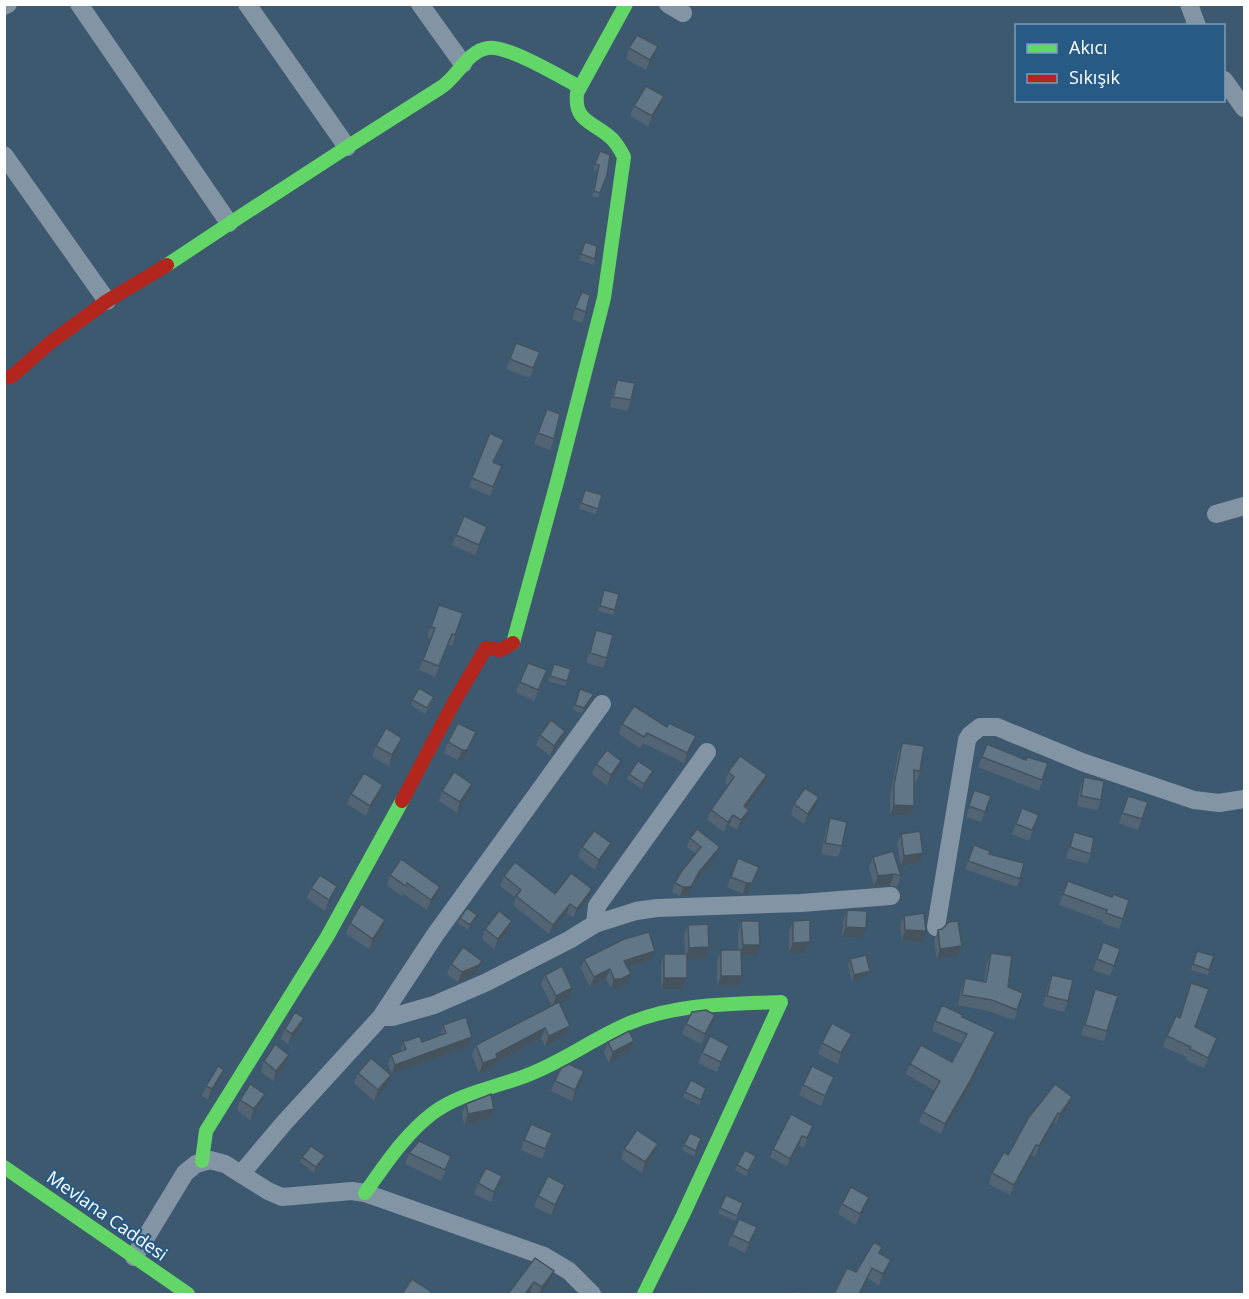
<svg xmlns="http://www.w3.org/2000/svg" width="1249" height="1299" font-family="'Open Sans',sans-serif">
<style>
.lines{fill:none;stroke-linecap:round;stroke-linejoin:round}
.street{stroke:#8395a5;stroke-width:18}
.fast{stroke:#63d668;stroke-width:14}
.jam{stroke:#b3261e;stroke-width:14}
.wall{fill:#536574}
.shaded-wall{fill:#44535e}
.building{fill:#617687;stroke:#44535e;stroke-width:1.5}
.labels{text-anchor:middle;stroke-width:4.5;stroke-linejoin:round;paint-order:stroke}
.street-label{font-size:18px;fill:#fff;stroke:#275b85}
</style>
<rect width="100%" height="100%" fill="#3d596f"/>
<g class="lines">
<g class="street">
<path d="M 79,4 L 229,223"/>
<path d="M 247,4 L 347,147"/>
<path d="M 420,4 L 463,64"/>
<path d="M 668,4 L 683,13"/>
<path d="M 1189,4 L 1197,26"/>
<path d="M 4,6 L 8,4"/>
<path d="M 1224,80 L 1244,108"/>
<path d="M 4,155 L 107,301"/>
<path d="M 1216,514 L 1244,506"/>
<path d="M 595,924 L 597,906 L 707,752"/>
<path d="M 936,927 L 967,740 L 970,735 L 980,727 L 997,727 L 1082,762 L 1194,800 L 1219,803 L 1244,799"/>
<path d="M 381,1017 L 392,1017 L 434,1005 L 487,982 L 569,940 L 595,924 L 636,911 L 657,908 L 801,903 L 891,896"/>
<path d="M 241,1174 L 284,1123 L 381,1017 L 435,935 L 602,704"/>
<path d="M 134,1257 L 185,1173 L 196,1164 L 210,1160 L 225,1164 L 268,1191 L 282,1197 L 352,1191 L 365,1193 L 544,1256 L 569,1271 L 592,1294"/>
</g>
<g class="fast">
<path d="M 167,265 C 257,205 348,146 440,88 C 457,78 467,51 488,48 C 508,45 560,77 580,87"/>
<path d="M 513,643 L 557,482 L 604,298 L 624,157 C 620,149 616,142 610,137 C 592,121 574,122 577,93 L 626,4"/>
<path d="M 202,1161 L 206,1131 L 327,937 L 402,801"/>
<path d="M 4,1167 L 188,1294"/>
<path d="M 365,1193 C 385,1165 405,1134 433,1113 C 461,1092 499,1087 530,1074 C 566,1060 597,1036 632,1022 C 680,1003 731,1004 781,1002 L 683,1215 L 644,1294"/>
</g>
<g class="jam">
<path d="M 4,378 L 12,376 L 51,342 L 107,301 L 167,265"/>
<path d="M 402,801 L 454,702 L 486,648 L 501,650 L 513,643"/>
</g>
</g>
<g class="wall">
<path d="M 658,46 L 654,57 L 646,70 L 626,59 L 629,48 Z"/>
<path d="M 634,106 L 660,106 L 648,127 L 630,116 Z"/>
<path d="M 600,151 L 607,175 L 598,198 L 592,196 L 597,171 L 593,169 Z"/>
<path d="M 585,242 L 595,259 L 594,265 L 579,260 Z"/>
<path d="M 582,292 L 586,312 L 582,323 L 572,319 Z"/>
<path d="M 516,343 L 540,352 L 530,378 L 506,369 Z"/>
<path d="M 617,380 L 631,400 L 627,411 L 610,407 L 613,390 Z"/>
<path d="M 547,409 L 554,439 L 550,450 L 534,444 Z"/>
<path d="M 490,433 L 501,448 L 494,462 L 502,466 L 490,496 L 469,487 Z"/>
<path d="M 585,490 L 602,495 L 596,514 L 579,509 Z"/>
<path d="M 487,527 L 475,555 L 452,545 L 456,535 Z"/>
<path d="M 604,590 L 615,610 L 613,615 L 598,611 Z"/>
<path d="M 439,605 L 463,613 L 452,646 L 448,645 L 435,677 L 419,670 L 431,639 L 427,637 Z"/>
<path d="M 596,630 L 607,658 L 603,668 L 586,663 Z"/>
<path d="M 554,664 L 571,669 L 565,686 L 548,681 Z"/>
<path d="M 543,681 L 534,701 L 516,692 L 520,682 Z"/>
<path d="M 580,689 L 592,699 L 582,713 L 573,710 Z"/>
<path d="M 434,697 L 432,702 L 425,714 L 411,705 L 412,700 Z"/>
<path d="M 622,724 L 667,727 L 696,736 L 692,747 L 684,763 L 643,743 L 640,748 L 619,734 Z"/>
<path d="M 565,731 L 561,741 L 550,756 L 536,745 L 540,735 Z"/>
<path d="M 448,742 L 473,742 L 463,760 L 458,760 L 444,753 Z"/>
<path d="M 902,743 L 920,771 L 916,782 L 914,781 L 914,806 L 910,816 L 890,815 L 890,796 L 898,753 Z"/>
<path d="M 987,744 L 1026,760 L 1048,763 L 1039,791 L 978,767 Z"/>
<path d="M 376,746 L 398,748 L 389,766 L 372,757 Z"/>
<path d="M 596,764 L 618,771 L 607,786 L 592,774 Z"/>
<path d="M 728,772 L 767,775 L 763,785 L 747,808 L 749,810 L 745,820 L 737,830 L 729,825 L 724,832 L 707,820 L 711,810 L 728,786 L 725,783 Z"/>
<path d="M 629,774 L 651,776 L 642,789 L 627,779 Z"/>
<path d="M 1084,777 L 1101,800 L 1097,810 L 1077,806 L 1080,788 Z"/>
<path d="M 974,790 L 991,796 L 981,822 L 966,817 Z"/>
<path d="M 442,791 L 469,794 L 457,813 L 439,801 Z"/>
<path d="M 351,794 L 379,796 L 366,816 L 347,804 Z"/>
<path d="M 1128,796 L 1148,802 L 1138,830 L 1119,823 Z"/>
<path d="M 794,804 L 815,808 L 804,824 L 791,815 Z"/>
<path d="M 1022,808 L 1039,815 L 1029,841 L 1012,834 Z"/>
<path d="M 830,818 L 842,846 L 838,857 L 821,854 L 826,829 Z"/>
<path d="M 1074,832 L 1091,854 L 1087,864 L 1066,858 Z"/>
<path d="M 901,834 L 919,863 L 901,866 L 897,844 Z"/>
<path d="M 690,838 L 720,847 L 717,855 L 696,881 L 688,896 L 680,896 L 672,892 L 675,883 L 696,854 L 687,847 Z"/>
<path d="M 611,843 L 607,853 L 595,870 L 578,857 L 582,847 Z"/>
<path d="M 974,845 L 989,854 L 1020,879 L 1017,887 L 965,869 Z"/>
<path d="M 873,857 L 901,876 L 897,887 L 890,885 L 874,886 L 869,867 Z"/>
<path d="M 738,858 L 759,867 L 748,894 L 743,894 L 727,887 Z"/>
<path d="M 390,875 L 440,887 L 436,897 L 427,910 L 404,894 L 402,896 L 387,885 Z"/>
<path d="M 504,876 L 555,894 L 588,898 L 573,918 L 567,913 L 549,934 L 513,905 L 516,898 L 500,886 Z"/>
<path d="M 1068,881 L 1112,897 L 1129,900 L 1119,929 L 1102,923 L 1103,921 L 1059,905 Z"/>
<path d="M 337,886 L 333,897 L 325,911 L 307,898 L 311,888 Z"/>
<path d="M 847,910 L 862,938 L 842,937 L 843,921 Z"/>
<path d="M 477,915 L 475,920 L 468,930 L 458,923 L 460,918 Z"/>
<path d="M 904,916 L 922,942 L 902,940 L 900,926 Z"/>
<path d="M 385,920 L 382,931 L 369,949 L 346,934 L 350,923 Z"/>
<path d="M 741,921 L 757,955 L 741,956 L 742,976 L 738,986 L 717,986 L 717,960 L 721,950 L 738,950 L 738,932 Z"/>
<path d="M 793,921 L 810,942 L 806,953 L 789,953 L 789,931 Z"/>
<path d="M 688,925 L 709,947 L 705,958 L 687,958 L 687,978 L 683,989 L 661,989 L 661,965 L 664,954 L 685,954 L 684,935 Z"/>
<path d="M 485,929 L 508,931 L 494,949 L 482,939 Z"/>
<path d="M 942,929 L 962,946 L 958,956 L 937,959 L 934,941 L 938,930 Z"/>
<path d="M 1103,942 L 1120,949 L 1110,976 L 1093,970 Z"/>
<path d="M 1197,951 L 1214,956 L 1208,975 L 1191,970 Z"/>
<path d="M 991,953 L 1008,987 L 1023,993 L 1014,1020 L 988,1011 L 958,1005 L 961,989 L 965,978 L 984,982 L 987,963 Z"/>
<path d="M 584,959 L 651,960 L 628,968 L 631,974 L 627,984 L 617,988 L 611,988 L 606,979 L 590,987 L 581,969 Z"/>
<path d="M 850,959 L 870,971 L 868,976 L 852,981 L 848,965 Z"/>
<path d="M 451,964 L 478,971 L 475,975 L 458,982 L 447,974 Z"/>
<path d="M 545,975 L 569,999 L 559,1003 L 570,1026 L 566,1036 L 545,1046 L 541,1038 L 495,1063 L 493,1068 L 479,1073 L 472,1055 L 476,1045 L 552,1006 L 541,985 Z"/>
<path d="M 1052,975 L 1068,1001 L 1064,1012 L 1043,1006 L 1048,985 Z"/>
<path d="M 1095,989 L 1107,1031 L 1104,1041 L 1081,1035 Z"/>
<path d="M 962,1017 L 995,1032 L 992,1042 L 967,1092 L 941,1134 L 919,1122 L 923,1112 L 935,1091 L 906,1074 L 910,1064 L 952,1062 L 962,1044 L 932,1031 L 935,1021 Z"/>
<path d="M 686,1024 L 711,1025 L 701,1044 L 682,1034 Z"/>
<path d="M 443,1025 L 472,1037 L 469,1046 L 392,1074 L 388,1064 L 391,1055 L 400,1051 L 403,1042 L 422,1042 L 440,1035 Z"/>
<path d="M 1195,1027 L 1217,1038 L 1204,1068 L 1186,1060 L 1187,1057 L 1163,1047 L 1167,1036 Z"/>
<path d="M 285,1029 L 300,1029 L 288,1044 L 281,1039 Z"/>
<path d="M 634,1041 L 631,1051 L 609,1063 L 604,1053 L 608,1042 Z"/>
<path d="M 822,1043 L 848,1044 L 838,1064 L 818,1054 Z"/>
<path d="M 702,1053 L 725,1056 L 717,1072 L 698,1063 Z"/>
<path d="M 264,1061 L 286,1065 L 273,1081 L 261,1072 Z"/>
<path d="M 584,1071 L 572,1101 L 551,1091 L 555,1081 Z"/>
<path d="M 358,1073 L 391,1075 L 388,1085 L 374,1101 L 354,1083 Z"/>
<path d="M 220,1080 L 208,1099 L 202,1096 L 206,1086 Z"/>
<path d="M 803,1085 L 830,1088 L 821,1106 L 799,1095 Z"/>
<path d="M 706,1088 L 699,1105 L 683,1097 L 685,1092 Z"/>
<path d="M 1072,1097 L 1068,1108 L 1056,1124 L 1054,1123 L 1035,1157 L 1032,1155 L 1010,1195 L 989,1184 L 992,1173 L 1008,1155 Z"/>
<path d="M 240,1100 L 261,1104 L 250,1120 L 237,1110 Z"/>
<path d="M 466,1104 L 494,1109 L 490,1119 L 464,1125 L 462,1114 Z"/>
<path d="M 813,1126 L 804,1147 L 799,1145 L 787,1167 L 770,1157 L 773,1149 Z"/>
<path d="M 524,1140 L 548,1144 L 542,1159 L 521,1150 Z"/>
<path d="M 658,1144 L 654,1154 L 642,1173 L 621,1159 L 624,1149 Z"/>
<path d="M 699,1144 L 694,1156 L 682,1150 L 684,1145 Z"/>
<path d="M 409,1153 L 448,1166 L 441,1181 L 405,1164 Z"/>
<path d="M 302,1157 L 323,1161 L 314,1173 L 300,1162 Z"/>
<path d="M 755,1161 L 746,1176 L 735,1170 L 737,1165 Z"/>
<path d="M 502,1176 L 491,1202 L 474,1194 L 478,1183 Z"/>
<path d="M 561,1195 L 551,1215 L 534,1207 L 538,1196 Z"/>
<path d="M 842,1204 L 866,1207 L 856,1225 L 838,1214 Z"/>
<path d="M 720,1208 L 741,1209 L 735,1221 L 718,1213 Z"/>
<path d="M 732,1235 L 753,1237 L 745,1253 L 728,1245 Z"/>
<path d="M 882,1247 L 880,1254 L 887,1270 L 879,1285 L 856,1272 Z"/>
<path d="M 535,1258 L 554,1271 L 550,1282 L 541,1294 L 534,1294 L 530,1292 L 528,1294 L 508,1294 Z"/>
</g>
<g class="shaded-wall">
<path d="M 658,46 L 654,57 L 646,70 L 650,60 Z"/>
<path d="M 664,96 L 660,106 L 648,127 L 652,116 Z"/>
<path d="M 594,694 L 592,699 L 582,713 L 584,708 Z"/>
<path d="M 565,731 L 561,741 L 550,756 L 554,746 Z"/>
<path d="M 476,732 L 473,742 L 463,760 L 458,760 L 462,750 Z"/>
<path d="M 696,736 L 692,747 L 684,763 L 687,753 Z"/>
<path d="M 402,738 L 398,748 L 389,766 L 392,755 Z"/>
<path d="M 621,761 L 618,771 L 607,786 L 611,775 Z"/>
<path d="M 653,771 L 651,776 L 642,789 L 644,784 Z"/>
<path d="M 767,775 L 763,785 L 740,817 L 744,806 Z"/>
<path d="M 472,784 L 469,794 L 457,813 L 460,802 Z"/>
<path d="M 383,785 L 379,796 L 366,816 L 370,806 Z"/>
<path d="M 819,797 L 815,808 L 804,824 L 808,814 Z"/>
<path d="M 894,805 L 914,806 L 910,816 L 890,815 Z"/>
<path d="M 749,810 L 745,820 L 737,830 L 741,820 Z"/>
<path d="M 733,815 L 729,825 L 724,832 L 728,822 Z"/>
<path d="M 611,843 L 607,853 L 595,870 L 599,860 Z"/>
<path d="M 720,847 L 717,855 L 696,881 L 688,896 L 680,896 L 683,887 L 699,872 Z"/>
<path d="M 923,853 L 919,863 L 901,866 L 904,856 Z"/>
<path d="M 894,874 L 890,885 L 874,886 L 878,876 Z"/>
<path d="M 755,877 L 748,894 L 743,894 L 746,883 Z"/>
<path d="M 337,886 L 333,897 L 325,911 L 329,900 Z"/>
<path d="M 440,887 L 436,897 L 427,910 L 431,900 Z"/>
<path d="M 592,889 L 588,898 L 573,918 L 577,909 Z"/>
<path d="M 570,904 L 567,913 L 549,934 L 553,925 Z"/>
<path d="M 477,915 L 475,920 L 468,930 L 470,925 Z"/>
<path d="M 385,920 L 382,931 L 369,949 L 373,939 Z"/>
<path d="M 512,921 L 508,931 L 494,949 L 498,939 Z"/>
<path d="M 846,927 L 866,928 L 862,938 L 842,937 Z"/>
<path d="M 905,930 L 926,931 L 922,942 L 902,940 Z"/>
<path d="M 810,942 L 806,953 L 789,953 L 793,943 Z"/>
<path d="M 743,945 L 760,945 L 757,955 L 739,956 Z"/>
<path d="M 962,946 L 958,956 L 937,959 L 940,949 Z"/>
<path d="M 709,947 L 705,958 L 685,959 L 689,948 Z"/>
<path d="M 655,951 L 651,960 L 621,970 L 624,961 Z"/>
<path d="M 482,961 L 478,971 L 475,975 L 458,982 L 462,972 Z"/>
<path d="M 610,969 L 606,979 L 590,987 L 594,977 Z"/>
<path d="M 870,971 L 868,976 L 852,981 L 854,975 Z"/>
<path d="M 631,974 L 627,984 L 617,988 L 611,988 L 614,979 Z"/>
<path d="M 721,976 L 742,976 L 738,986 L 717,986 Z"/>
<path d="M 664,978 L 687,978 L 683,989 L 661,989 Z"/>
<path d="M 572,988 L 569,999 L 552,1007 L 556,996 Z"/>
<path d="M 715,1015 L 711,1025 L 701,1044 L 705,1034 Z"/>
<path d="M 304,1018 L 300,1029 L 288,1044 L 292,1034 Z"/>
<path d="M 570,1026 L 566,1036 L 545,1046 L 549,1036 Z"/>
<path d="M 545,1028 L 541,1038 L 495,1063 L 493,1068 L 479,1073 L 483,1063 L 496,1054 Z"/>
<path d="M 995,1032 L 992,1042 L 967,1092 L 941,1134 L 945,1124 Z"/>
<path d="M 852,1034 L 848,1044 L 838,1064 L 841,1053 Z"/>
<path d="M 472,1037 L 469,1046 L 392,1074 L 395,1065 Z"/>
<path d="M 634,1041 L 631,1051 L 609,1063 L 613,1052 Z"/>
<path d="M 729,1046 L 725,1056 L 717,1072 L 721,1062 Z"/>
<path d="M 289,1055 L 286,1065 L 273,1081 L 276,1071 Z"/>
<path d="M 224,1070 L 220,1080 L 208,1099 L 212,1089 Z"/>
<path d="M 584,1071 L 581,1081 L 572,1101 L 575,1090 Z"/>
<path d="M 391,1075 L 388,1085 L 374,1101 L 378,1090 Z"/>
<path d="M 834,1077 L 830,1088 L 821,1106 L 825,1096 Z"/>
<path d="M 265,1094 L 261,1104 L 250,1120 L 254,1109 Z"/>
<path d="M 1072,1097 L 1068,1108 L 1056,1124 L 1060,1114 Z"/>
<path d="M 494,1109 L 490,1119 L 464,1125 L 468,1114 Z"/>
<path d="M 1058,1113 L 1054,1123 L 1035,1157 L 1039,1146 Z"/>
<path d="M 802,1136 L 799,1145 L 787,1167 L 790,1159 Z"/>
<path d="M 658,1144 L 654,1154 L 642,1173 L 645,1162 Z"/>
<path d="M 1036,1145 L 1032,1155 L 1010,1195 L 1014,1185 Z"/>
<path d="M 325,1156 L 323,1161 L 314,1173 L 316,1167 Z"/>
<path d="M 502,1176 L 498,1187 L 491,1202 L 494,1192 Z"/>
<path d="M 565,1185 L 561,1195 L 551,1215 L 555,1205 Z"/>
<path d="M 869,1197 L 866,1207 L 856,1225 L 860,1214 Z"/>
<path d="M 757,1227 L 753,1237 L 745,1253 L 749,1243 Z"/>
<path d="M 891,1260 L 887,1270 L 879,1285 L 883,1274 Z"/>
<path d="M 872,1268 L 868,1278 L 860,1294 L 859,1294 Z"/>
<path d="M 554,1271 L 550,1282 L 541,1294 L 539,1294 L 542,1287 Z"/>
<path d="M 534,1282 L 530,1292 L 528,1294 L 525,1294 Z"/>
</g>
<g class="building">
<path d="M 637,35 L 658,46 L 650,60 L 629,48 Z"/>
<path d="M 646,86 L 664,96 L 652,116 L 634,106 Z"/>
<path d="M 600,151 L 610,155 L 607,175 L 600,193 L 594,191 L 599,165 L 595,164 Z"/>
<path d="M 585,242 L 597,246 L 595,259 L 581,254 Z"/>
<path d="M 582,292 L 590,295 L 586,312 L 575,308 Z"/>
<path d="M 516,343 L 540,352 L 533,368 L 510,359 Z"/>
<path d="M 617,380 L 635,383 L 631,400 L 613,397 Z"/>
<path d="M 547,409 L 560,414 L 554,439 L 538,433 Z"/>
<path d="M 490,433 L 504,440 L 493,462 L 502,466 L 493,487 L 472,478 Z"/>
<path d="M 585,490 L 602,495 L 598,509 L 581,503 Z"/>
<path d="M 464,516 L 487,527 L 479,545 L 456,535 Z"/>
<path d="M 604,590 L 619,594 L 615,610 L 600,606 Z"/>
<path d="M 439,605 L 463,613 L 455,635 L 452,634 L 439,666 L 423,660 L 435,628 L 431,627 Z"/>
<path d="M 596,630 L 613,635 L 607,658 L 590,653 Z"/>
<path d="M 528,663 L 547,670 L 538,690 L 520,682 Z"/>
<path d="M 554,664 L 571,669 L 567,681 L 550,676 Z"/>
<path d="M 419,688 L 434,697 L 427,708 L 412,700 Z"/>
<path d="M 580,689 L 594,694 L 584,708 L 575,705 Z"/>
<path d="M 634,706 L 667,727 L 669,723 L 696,736 L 687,753 L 647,733 L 644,737 L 622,724 Z"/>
<path d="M 551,720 L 565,731 L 554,746 L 540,735 Z"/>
<path d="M 458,723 L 476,732 L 467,750 L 462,750 L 448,742 Z"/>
<path d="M 386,728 L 402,738 L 392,755 L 376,746 Z"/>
<path d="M 902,743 L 924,746 L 920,771 L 914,770 L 914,806 L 894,805 L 894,785 Z"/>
<path d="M 987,744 L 1026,760 L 1027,757 L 1048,763 L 1042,780 L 982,757 Z"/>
<path d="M 607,750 L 621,761 L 611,775 L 596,764 Z"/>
<path d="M 740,756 L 767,775 L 744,806 L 749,810 L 741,820 L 733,815 L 728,822 L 711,810 L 734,777 L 728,772 Z"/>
<path d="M 638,761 L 653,771 L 644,784 L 629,774 Z"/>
<path d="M 454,772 L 472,784 L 460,802 L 442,791 Z"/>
<path d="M 364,773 L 383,785 L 370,806 L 351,794 Z"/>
<path d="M 1084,777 L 1104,781 L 1101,800 L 1081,796 Z"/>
<path d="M 805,788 L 819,797 L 808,814 L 794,804 Z"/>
<path d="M 974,790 L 991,796 L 985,812 L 969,806 Z"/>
<path d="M 1128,796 L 1148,802 L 1142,819 L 1122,813 Z"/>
<path d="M 1022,808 L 1039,815 L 1032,830 L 1016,824 Z"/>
<path d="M 830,818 L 847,822 L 842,846 L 825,843 Z"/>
<path d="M 697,829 L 720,847 L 699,872 L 691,887 L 683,887 L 675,883 L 681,872 L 701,847 L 690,838 Z"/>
<path d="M 594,831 L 611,843 L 599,860 L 582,847 Z"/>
<path d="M 920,831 L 923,853 L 904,856 L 901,834 Z"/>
<path d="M 1074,832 L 1094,838 L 1091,854 L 1070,847 Z"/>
<path d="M 974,845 L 990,851 L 989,854 L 1024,863 L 1020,879 L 968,861 Z"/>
<path d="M 893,851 L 901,876 L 894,874 L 878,876 L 873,857 Z"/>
<path d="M 738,858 L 759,867 L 752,883 L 746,883 L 731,877 Z"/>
<path d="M 401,859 L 440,887 L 431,900 L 407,883 L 406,886 L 390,875 Z"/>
<path d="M 515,862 L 555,894 L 571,873 L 592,889 L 577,909 L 570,904 L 553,925 L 516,896 L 521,890 L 504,876 Z"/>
<path d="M 320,875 L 337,886 L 329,900 L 311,888 Z"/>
<path d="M 1068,881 L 1112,897 L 1113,894 L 1129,900 L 1123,919 L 1106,913 L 1107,910 L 1063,894 Z"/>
<path d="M 361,904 L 385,920 L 373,939 L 350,923 Z"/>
<path d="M 467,908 L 477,915 L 470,925 L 460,918 Z"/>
<path d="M 847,910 L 867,911 L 866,928 L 846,927 Z"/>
<path d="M 499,911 L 512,921 L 498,939 L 485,929 Z"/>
<path d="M 924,913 L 926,931 L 905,930 L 904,916 Z"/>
<path d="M 810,920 L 810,942 L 793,943 L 793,921 Z"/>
<path d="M 741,921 L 759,921 L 760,945 L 743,945 Z"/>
<path d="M 958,921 L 962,946 L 940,949 L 938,930 L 942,929 L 949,922 Z"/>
<path d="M 708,924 L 709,947 L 689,948 L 688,925 Z"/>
<path d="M 649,932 L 655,951 L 624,961 L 631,974 L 621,979 L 614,979 L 610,969 L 594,977 L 584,959 L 624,939 Z"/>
<path d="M 1103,942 L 1120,949 L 1114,966 L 1097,959 Z"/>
<path d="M 463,947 L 482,961 L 479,965 L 462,972 L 451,964 Z"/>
<path d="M 721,950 L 741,950 L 742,976 L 721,976 Z"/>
<path d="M 1197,951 L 1214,956 L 1209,970 L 1193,964 Z"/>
<path d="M 991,953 L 1012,956 L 1008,987 L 1023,993 L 1017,1010 L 992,1000 L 962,995 L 965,978 L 986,982 Z"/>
<rect x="664" y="954" width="23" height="24"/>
<path d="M 866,955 L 870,971 L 854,975 L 850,959 Z"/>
<path d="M 562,966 L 572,988 L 556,996 L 545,975 Z"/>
<path d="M 1052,975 L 1073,980 L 1068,1001 L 1047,996 Z"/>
<path d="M 1191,983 L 1209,989 L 1195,1027 L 1217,1038 L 1208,1058 L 1190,1049 L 1191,1047 L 1167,1036 L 1176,1016 L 1180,1018 Z"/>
<path d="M 1095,989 L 1118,996 L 1107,1031 L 1085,1025 Z"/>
<path d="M 559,1002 L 570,1026 L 549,1036 L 545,1028 L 496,1054 L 497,1058 L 483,1063 L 476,1045 Z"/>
<path d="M 942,1005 L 963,1015 L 962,1017 L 995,1032 L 970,1081 L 945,1124 L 923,1112 L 940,1081 L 910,1064 L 921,1045 L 952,1062 L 967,1034 L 935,1021 Z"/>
<path d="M 706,1010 L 715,1015 L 705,1034 L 686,1024 L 692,1012 Z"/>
<path d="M 295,1012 L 304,1018 L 292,1034 L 285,1029 Z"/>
<path d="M 466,1017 L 472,1037 L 395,1065 L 391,1055 L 406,1049 L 403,1042 L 420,1036 L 422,1042 L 446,1033 L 443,1025 Z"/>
<path d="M 832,1023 L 852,1034 L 841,1053 L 822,1043 Z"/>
<path d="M 629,1031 L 634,1041 L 613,1052 L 608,1042 Z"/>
<path d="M 710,1036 L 729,1046 L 721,1062 L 702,1053 Z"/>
<path d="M 275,1044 L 289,1055 L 276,1071 L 264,1061 Z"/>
<path d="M 371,1058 L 391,1075 L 378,1090 L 358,1073 Z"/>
<path d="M 569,1064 L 584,1071 L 575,1090 L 555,1081 L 561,1068 Z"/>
<path d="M 218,1066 L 224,1070 L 212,1089 L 206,1086 Z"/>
<path d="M 812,1066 L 834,1077 L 825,1096 L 803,1085 Z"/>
<path d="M 691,1080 L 706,1088 L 701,1100 L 685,1092 Z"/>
<path d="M 250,1084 L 265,1094 L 254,1109 L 240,1100 Z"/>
<path d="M 1055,1084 L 1072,1097 L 1060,1114 L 1058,1113 L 1039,1146 L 1036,1145 L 1014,1185 L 992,1173 L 1004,1152 L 1008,1155 L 1029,1117 Z"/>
<path d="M 491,1094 L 494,1109 L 468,1114 L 466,1104 Z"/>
<path d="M 791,1114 L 813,1126 L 807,1138 L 802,1136 L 790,1159 L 773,1149 Z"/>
<path d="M 531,1124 L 552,1133 L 545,1149 L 524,1140 Z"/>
<path d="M 637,1130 L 658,1144 L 645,1162 L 624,1149 Z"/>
<path d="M 690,1133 L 701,1138 L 696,1151 L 684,1145 Z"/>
<path d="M 419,1141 L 451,1156 L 445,1170 L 409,1153 Z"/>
<path d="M 311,1146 L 325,1156 L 316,1167 L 302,1157 Z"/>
<path d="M 745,1150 L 756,1156 L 748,1171 L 737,1165 Z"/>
<path d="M 486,1168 L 502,1176 L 494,1192 L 478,1183 Z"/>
<path d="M 548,1176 L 565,1185 L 555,1205 L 538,1196 Z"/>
<path d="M 851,1187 L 869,1197 L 860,1214 L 842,1204 Z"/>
<path d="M 726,1195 L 743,1203 L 737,1216 L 720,1208 Z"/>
<path d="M 739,1219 L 757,1227 L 749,1243 L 732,1235 Z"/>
<path d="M 874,1242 L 882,1247 L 879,1253 L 891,1260 L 883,1274 L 872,1268 L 859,1294 L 834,1294 L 847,1268 L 856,1272 Z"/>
<path d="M 535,1258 L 554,1271 L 542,1287 L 534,1282 L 525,1294 L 508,1294 Z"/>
<path d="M 412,1279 L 432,1292 L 430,1294 L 402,1294 Z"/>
<path d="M 685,1291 L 691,1294 L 684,1294 Z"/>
<path d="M 797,1291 L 805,1294 L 795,1294 Z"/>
</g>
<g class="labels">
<g class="street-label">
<text transform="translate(107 1216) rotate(35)" y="6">Mevlana Caddesi</text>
</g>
</g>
<rect width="1249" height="1299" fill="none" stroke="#ffffff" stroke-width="12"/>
<rect x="1015" y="24" width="210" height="78" fill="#275b85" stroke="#7d9db6" stroke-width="1.5"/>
<rect x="1027" y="44" width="30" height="9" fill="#63d668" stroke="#7d9db6" stroke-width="1.5"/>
<text x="1069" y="54" font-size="18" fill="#ffffff">Akıcı</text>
<rect x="1027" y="74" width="30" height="9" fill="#b3261e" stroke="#7d9db6" stroke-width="1.5"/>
<text x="1069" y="84" font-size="18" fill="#ffffff">Sıkışık</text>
</svg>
